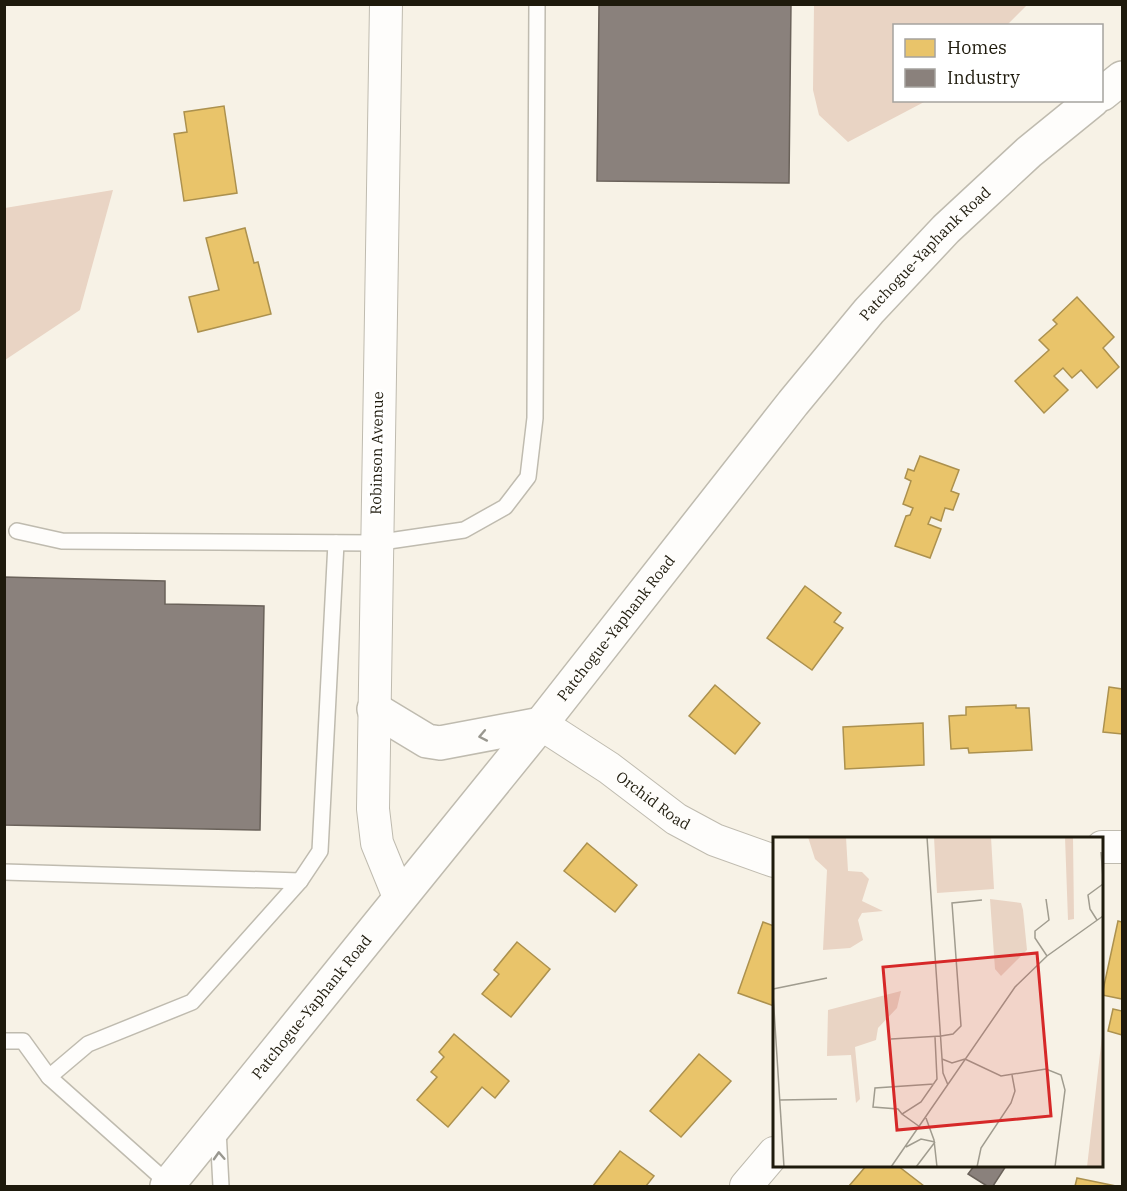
<svg xmlns="http://www.w3.org/2000/svg" width="1127" height="1191" font-family="'IBM Plex Serif',serif">
<style>
.green{fill:#e9d4c4}
.homes{fill:#e9c46a;stroke:#ac914e;stroke-width:1.5}
.industry{fill:#8a817c;stroke:#6a625a;stroke-width:1.5}
.lines{fill:none;stroke-linecap:round;stroke-linejoin:round}
.service-casing{stroke:#bfbbaf;stroke-width:18}
.minor-casing{stroke:#bfbbaf;stroke-width:34}
.primary-casing{stroke:#bfbbaf;stroke-width:36}
.service{stroke:#fefdfb;stroke-width:15}
.minor{stroke:#fefdfb;stroke-width:32}
.primary{stroke:#fefdfb;stroke-width:33}
.oneway{stroke:#99978f}
.labels{text-anchor:middle;stroke-width:6;stroke-linejoin:round;paint-order:stroke}
.street-label{font-size:15px;fill:#1e1a0c;stroke:#fff}
.inset-road{fill:none;stroke:#a09c8f;stroke-width:1.5}
.view{fill:#d62828;fill-opacity:0.15;stroke:#d62828;stroke-width:3}
.inset-edge{fill:none;stroke:#1e1a0c;stroke-width:3}
</style>
<rect width="100%" height="100%" fill="#f7f2e6"/>
<g class="green">
<path d="M 814,5 L 814,4 L 1027,5 L 1007,25 L 894,26 L 894,100 L 926,101 L 848,142 L 819,115 L 813,90 Z"/>
<path d="M 113,190 L 80,310 L 5,360 L 5,208 Z"/>
</g>
<g class="homes">
<path d="M 224,106 L 237,193 L 184,201 L 174,134 L 187,132 L 184,112 Z"/>
<path d="M 245,228 L 254,263 L 258,262 L 271,314 L 198,332 L 189,297 L 219,290 L 206,238 Z"/>
<path d="M 1077,297 L 1114,337 L 1103,348 L 1119,367 L 1097,388 L 1081,370 L 1072,378 L 1063,368 L 1054,376 L 1068,390 L 1044,413 L 1015,381 L 1049,350 L 1039,340 L 1057,324 L 1053,320 Z"/>
<path d="M 920,456 L 959,470 L 951,491 L 959,494 L 953,510 L 945,508 L 941,521 L 931,517 L 928,524 L 941,529 L 930,558 L 895,546 L 906,516 L 910,515 L 913,508 L 903,504 L 911,481 L 905,478 L 908,469 L 914,471 Z"/>
<path d="M 805,586 L 841,613 L 834,622 L 843,628 L 812,670 L 767,638 Z"/>
<path d="M 715,685 L 760,723 L 735,754 L 689,716 Z"/>
<path d="M 1109,687 L 1122,689 L 1122,734 L 1103,732 Z"/>
<path d="M 1016,705 L 1016,708 L 1029,708 L 1032,750 L 969,753 L 968,748 L 951,749 L 949,716 L 966,715 L 966,707 Z"/>
<path d="M 923,723 L 924,765 L 845,769 L 843,727 Z"/>
<path d="M 587,843 L 637,885 L 615,912 L 564,871 Z"/>
<path d="M 1118,921 L 1122,922 L 1122,999 L 1102,995 Z"/>
<path d="M 763,922 L 774,926 L 774,1006 L 738,993 Z"/>
<path d="M 517,942 L 550,969 L 511,1017 L 482,994 L 499,974 L 494,970 Z"/>
<path d="M 1113,1009 L 1122,1011 L 1122,1035 L 1108,1031 Z"/>
<path d="M 454,1034 L 509,1081 L 495,1098 L 482,1087 L 448,1127 L 417,1100 L 437,1077 L 431,1072 L 444,1057 L 439,1052 Z"/>
<path d="M 699,1054 L 731,1081 L 681,1137 L 650,1111 Z"/>
<path d="M 620,1151 L 654,1176 L 646,1186 L 593,1186 Z"/>
<path d="M 866,1166 L 898,1166 L 924,1186 L 849,1186 Z"/>
<path d="M 1077,1178 L 1116,1186 L 1075,1186 Z"/>
</g>
<g class="industry">
<path d="M 599,4 L 791,4 L 789,183 L 597,181 Z"/>
<path d="M 4,577 L 165,581 L 165,604 L 264,606 L 260,830 L 4,825 Z"/>
<path d="M 974,1166 L 1006,1166 L 993,1186 L 987,1186 L 968,1174 Z"/>
</g>
<g class="lines">
<defs>
<g id="service">
<path d="M 17,531 L 62,541 L 375,543 L 464,530 L 505,507 L 528,477 L 535,418 L 537,4"/>
<path d="M 4,872 L 300,881"/>
<path d="M 4,1041 L 23,1041 L 49,1077"/>
<path d="M 218,1130 L 221,1186"/>
<path d="M 169,1184 L 49,1077 L 88,1044 L 192,1002 L 300,881 L 320,851 L 336,543"/>
</g>
<g id="minor">
<path d="M 386,4 L 373,809 L 377,843 L 399,897"/>
<path id="s1" d="M 541,724 L 609,768 L 676,819 L 715,840 L 774,861"/>
<path d="M 1102,847 L 1122,847"/>
<path d="M 746,1186 L 774,1153"/>
</g>
<g id="primary">
<path d="M 1102,94 L 1122,78"/>
<path d="M 374,709 L 427,741 L 440,743 L 541,724"/>
<path id="s2" d="M 167,1186 L 541,724 L 793,403 L 869,311 L 946,229 L 1029,152 L 1093,100"/>
</g>
</defs>
<use href="#service" class="service-casing"/>
<use href="#minor" class="minor-casing"/>
<use href="#primary" class="primary-casing"/>
<use href="#service" class="service"/>
<use href="#minor" class="minor"/>
<use href="#primary" class="primary"/>
</g>
<defs><path id="oneway-chevron" d="M-2-3.5L2.5 0L-2 3.5" fill="none" stroke-width="1.6" stroke-linecap="round" stroke-linejoin="round" transform="scale(1.5)"/></defs>
<g class="oneway">
<use href="#oneway-chevron" transform="translate(483 736) rotate(169)"/>
<use href="#oneway-chevron" transform="translate(219 1156) rotate(-93)"/>
</g>
<g class="labels">
<g class="street-label">
<text dy="5" stroke="none"><textPath href="#s2" startOffset="1202">Patchogue-Yaphank Road</textPath></text>
<text transform="translate(377 453) rotate(-89)" y="5">Robinson Avenue</text>
<text dy="5" stroke="none"><textPath href="#s2" startOffset="716">Patchogue-Yaphank Road</textPath></text>
<text dy="5" stroke="none"><textPath href="#s1" startOffset="136">Orchid Road</textPath></text>
<text dy="5" stroke="none"><textPath href="#s2" startOffset="230">Patchogue-Yaphank Road</textPath></text>
</g>
</g>
<g transform="translate(773 837)">
<rect width="330" height="330" fill="#f7f2e6"/>
<path d="M 35,0 L 73,0 L 75,34 L 89,35 L 96,42 L 89,64 L 110,74 L 89,76 L 85,83 L 90,103 L 77,111 L 50,113 L 54,33 L 42,22 ZM 161,0 L 218,0 L 221,52 L 164,56 ZM 292,0 L 300,0 L 301,82 L 295,83 ZM 217,62 L 248,66 L 250,73 L 254,113 L 228,139 L 222,132 ZM 128,154 L 124,171 L 105,191 L 103,203 L 82,210 L 87,262 L 83,266 L 78,218 L 54,219 L 55,173 ZM 330,196 L 330,330 L 314,330 L 329,199 Z" fill="#e9d4c4"/>
<path class="inset-road" d="M 154,0 L 170,236 L 175,248M 328,15 L 330,41M 273,62 L 276,83 L 262,94 L 262,101 L 274,119M 324,83 L 317,72 L 315,58 L 330,47M 0,152 L 54,141M 0,157 L 11,330M 118,202 L 168,199 L 180,197 L 188,189 L 179,66 L 209,63M 169,222 L 179,226 L 192,222M 192,222 L 228,239 L 273,232 L 288,238 L 292,253 L 282,330M 7,263 L 64,262M 129,277 L 125,272 L 100,270 L 102,251 L 161,247M 153,281 L 161,303 L 164,330M 147,290 L 129,277 L 148,265 L 164,242 L 162,200M 133,310 L 148,302 L 162,305M 118,330 L 242,150 L 274,119 L 330,79M 143,330 L 162,305M 204,330 L 208,311 L 238,266 L 242,254 L 239,238"/>
<path class="view" d="M 264,116 L 278,279 L 124,293 L 110,130 Z"/>
<rect width="330" height="330" class="inset-edge"/>
</g>
<rect width="1127" height="1191" fill="none" stroke="#1e1a0c" stroke-width="12"/>
<rect x="893" y="24" width="210" height="78" fill="#ffffff" stroke="#a5a39e" stroke-width="1.5"/>
<rect x="905" y="39" width="30" height="18" fill="#e9c46a" stroke="#a5a39e" stroke-width="1.5"/>
<text x="947" y="54" font-size="18" fill="#1e1a0c">Homes</text>
<rect x="905" y="69" width="30" height="18" fill="#8a817c" stroke="#a5a39e" stroke-width="1.5"/>
<text x="947" y="84" font-size="18" fill="#1e1a0c">Industry</text>
</svg>
